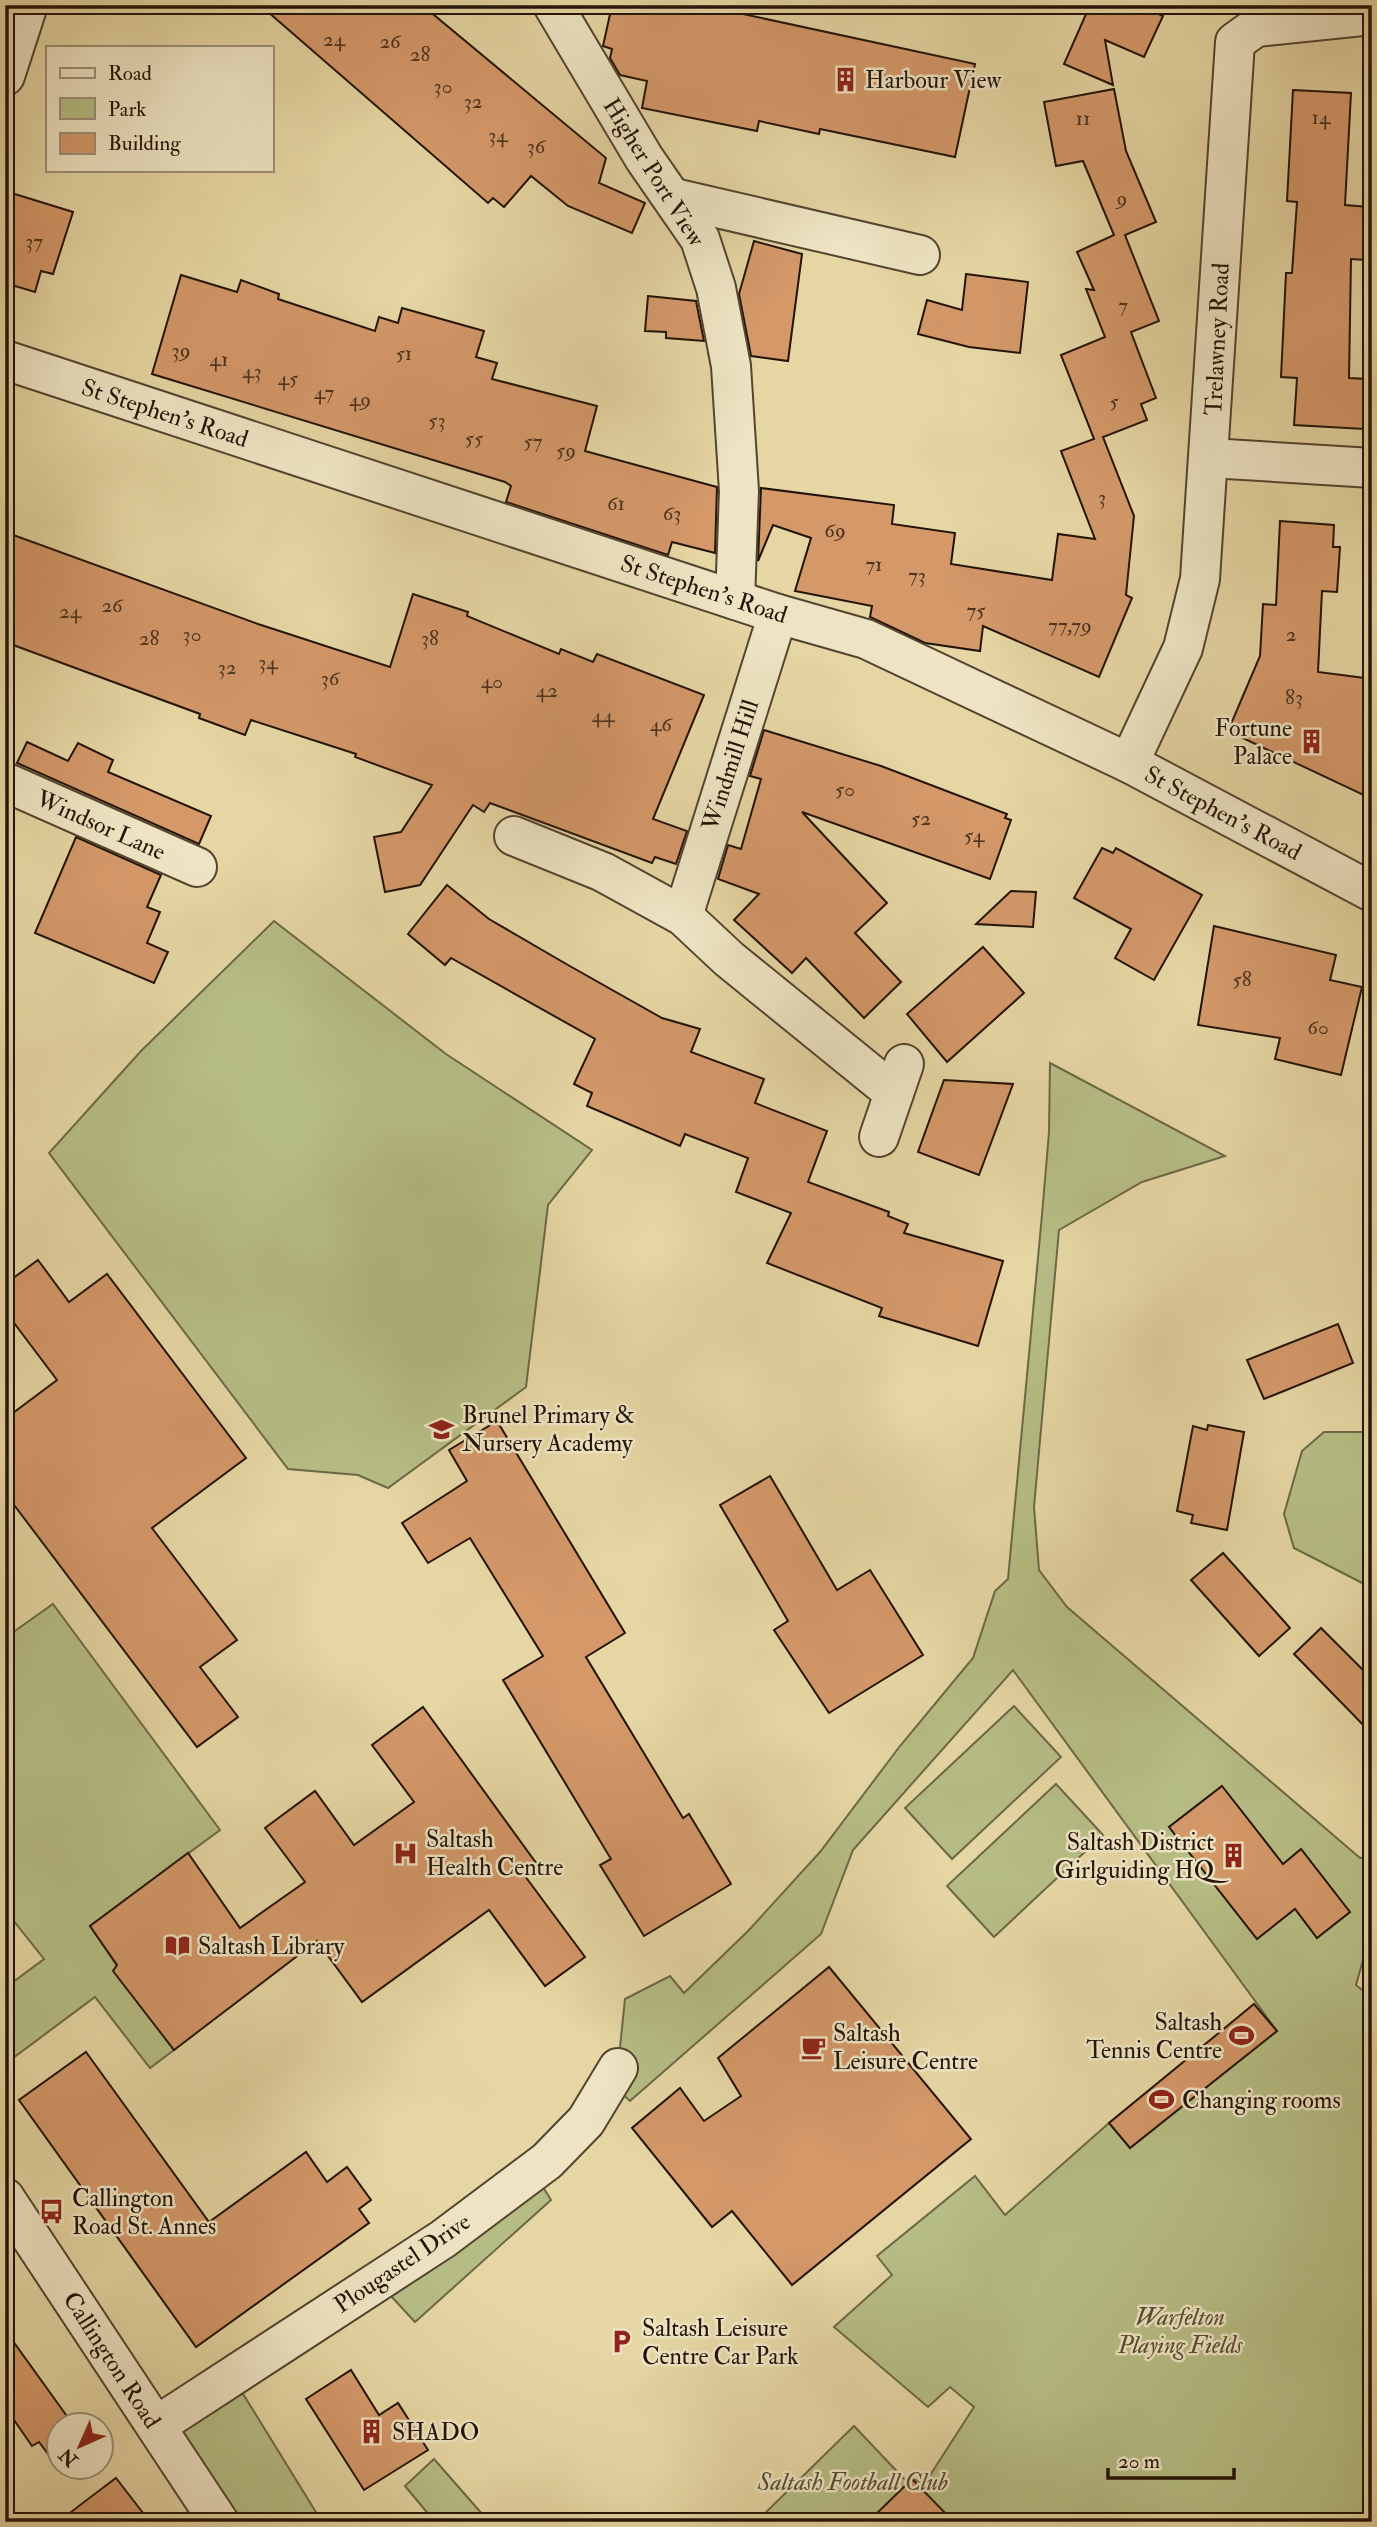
<svg xmlns="http://www.w3.org/2000/svg" width="1377" height="2527" font-family="'IM FELL Double Pica',serif">
<style>
.green{fill:#b6bd84;stroke:#6c6846;stroke-width:2}
.building{fill:#d49869;stroke:#221308;stroke-width:2}
.lines{fill:none;stroke-linecap:round;stroke-linejoin:round}
.minor-casing{stroke:#53442f;stroke-width:42}
.tertiary-casing{stroke:#53442f;stroke-width:42}
.minor{stroke:#eee4c3;stroke-width:38}
.tertiary{stroke:#eee4c3;stroke-width:38}
.labels{text-anchor:middle;stroke-width:5;stroke-linejoin:round;paint-order:stroke}
.number-label{font-size:21px;fill:#4e3420}
.poi-label{font-size:24px;fill:#221308;stroke:#eee4c3;text-anchor:start}
.street-label{font-size:24px;fill:#221308;stroke:#eee4c3}
.park-label{font-size:24px;font-style:italic;fill:#564e33;stroke:#eee4c3}
</style>
<rect width="100%" height="100%" fill="#e5d6a3"/>
<filter id="stains"><feTurbulence type="fractalNoise" baseFrequency=".00286" numOctaves="4"/><feColorMatrix values="0 0 0 0 .2 0 0 0 0 .09 0 0 0 0 .02 0 0 0 .5 -.17"/></filter>
<radialGradient id="worn" r=".72"><stop offset=".6" stop-color="#630" stop-opacity="0"/><stop offset="1" stop-color="#630" stop-opacity=".3"/></radialGradient>
<g class="green">
<path d="M 274,921 L 446,1054 L 592,1150 L 548,1205 L 526,1387 L 388,1488 L 358,1475 L 288,1469 L 49,1153 L 141,1051 Z"/>
<path d="M 1050,1063 L 1225,1156 L 1142,1182 L 1059,1230 L 1034,1507 L 1039,1570 L 1067,1607 L 1360,1858 L 1372,1856 L 1370,1936 L 1356,1985 L 1372,1998 L 1372,2522 L 756,2522 L 854,2426 L 908,2483 L 912,2479 L 925,2483 L 974,2407 L 950,2387 L 928,2407 L 834,2327 L 892,2275 L 877,2256 L 975,2176 L 1005,2215 L 1109,2123 L 1130,2147 L 1277,2031 L 1013,1670 L 853,1850 L 821,1934 L 630,2101 L 609,2082 L 618,2067 L 625,1999 L 670,1976 L 684,1993 L 748,1931 L 820,1852 L 900,1746 L 973,1658 L 995,1591 L 1008,1579 L 1042,1215 L 1049,1132 Z"/>
<path d="M 1324,1432 L 1372,1432 L 1372,1588 L 1294,1548 L 1284,1514 L 1302,1451 Z"/>
<path d="M 53,1604 L 220,1830 L 90,1926 L 174,2050 L 150,2068 L 95,1997 L 5,2064 L 5,1988 L 44,1959 L 5,1910 L 5,1638 Z"/>
<path d="M 1014,1706 L 1061,1757 L 952,1859 L 905,1808 Z"/>
<path d="M 1056,1784 L 1103,1835 L 994,1937 L 947,1886 Z"/>
<path d="M 543,2187 L 551,2200 L 415,2322 L 377,2281 Z"/>
<path d="M 232,2376 L 322,2522 L 219,2522 L 156,2426 Z"/>
<path d="M 434,2459 L 483,2515 L 475,2522 L 435,2522 L 405,2486 Z"/>
</g>
<g class="building">
<path d="M 260,5 L 422,5 L 606,158 L 599,183 L 645,203 L 632,233 L 568,206 L 531,176 L 504,207 L 493,198 L 488,203 Z"/>
<path d="M 612,5 L 701,5 L 975,64 L 955,157 L 820,129 L 819,134 L 759,121 L 757,131 L 642,108 L 647,81 L 620,75 L 610,58 L 612,49 L 603,46 Z"/>
<path d="M 1090,5 L 1139,5 L 1163,16 L 1144,57 L 1105,40 L 1113,85 L 1064,64 Z"/>
<path d="M 1114,89 L 1126,151 L 1156,222 L 1125,235 L 1159,321 L 1131,332 L 1156,398 L 1141,404 L 1147,420 L 1103,437 L 1134,516 L 1126,595 L 1132,598 L 1099,677 L 983,626 L 980,651 L 925,643 L 870,617 L 872,606 L 795,591 L 811,538 L 773,525 L 758,561 L 761,488 L 894,505 L 892,524 L 955,533 L 951,564 L 1052,580 L 1058,534 L 1095,539 L 1061,451 L 1094,439 L 1061,355 L 1105,337 L 1086,289 L 1094,290 L 1077,252 L 1114,235 L 1083,161 L 1056,166 L 1044,102 Z"/>
<path d="M 1293,90 L 1351,93 L 1345,205 L 1369,207 L 1366,260 L 1351,259 L 1349,378 L 1367,379 L 1364,429 L 1294,425 L 1297,378 L 1281,377 L 1286,273 L 1292,273 L 1297,202 L 1287,201 Z"/>
<path d="M 5,191 L 73,212 L 53,274 L 41,271 L 35,292 L 5,283 Z"/>
<path d="M 754,241 L 802,254 L 788,361 L 751,356 L 739,294 Z"/>
<path d="M 966,274 L 1028,282 L 1020,353 L 969,347 L 918,334 L 927,300 L 962,310 Z"/>
<path d="M 181,275 L 237,292 L 241,280 L 279,294 L 278,299 L 375,331 L 379,317 L 398,323 L 402,308 L 484,331 L 476,357 L 497,363 L 492,379 L 597,406 L 585,451 L 717,487 L 715,553 L 672,542 L 668,555 L 506,502 L 511,486 L 505,482 L 152,374 Z"/>
<path d="M 648,296 L 696,301 L 704,341 L 666,338 L 666,332 L 645,331 Z"/>
<path d="M 1280,521 L 1334,525 L 1333,547 L 1340,547 L 1337,592 L 1322,591 L 1318,672 L 1372,679 L 1372,799 L 1228,731 L 1260,656 L 1263,604 L 1276,605 Z"/>
<path d="M 5,532 L 258,624 L 390,667 L 413,594 L 468,612 L 467,616 L 559,654 L 561,649 L 593,662 L 597,654 L 704,695 L 653,819 L 687,831 L 676,864 L 655,857 L 652,863 L 490,803 L 484,812 L 473,805 L 420,885 L 385,892 L 374,837 L 401,832 L 432,785 L 355,757 L 356,754 L 251,720 L 245,735 L 199,718 L 200,714 L 5,642 Z"/>
<path d="M 764,730 L 881,766 L 1007,814 L 1005,818 L 1011,820 L 990,879 L 802,812 L 887,903 L 855,933 L 901,982 L 864,1018 L 806,958 L 792,973 L 734,920 L 759,894 L 718,879 L 728,845 L 741,849 L 761,779 L 750,776 Z"/>
<path d="M 27,742 L 68,761 L 78,743 L 113,760 L 108,772 L 211,816 L 199,844 L 17,763 Z"/>
<path d="M 76,837 L 161,875 L 147,907 L 160,912 L 147,943 L 168,952 L 154,983 L 35,933 Z"/>
<path d="M 1102,848 L 1113,853 L 1116,848 L 1202,895 L 1154,980 L 1115,958 L 1131,929 L 1074,898 Z"/>
<path d="M 447,885 L 489,919 L 568,965 L 662,1018 L 700,1029 L 691,1052 L 764,1079 L 755,1103 L 827,1131 L 808,1182 L 889,1212 L 888,1216 L 908,1224 L 904,1233 L 1003,1261 L 978,1346 L 879,1316 L 882,1308 L 767,1263 L 791,1213 L 736,1192 L 748,1158 L 685,1134 L 680,1146 L 587,1106 L 592,1093 L 574,1084 L 595,1039 L 451,958 L 445,965 L 408,934 Z"/>
<path d="M 1011,891 L 1036,892 L 1033,927 L 976,924 Z"/>
<path d="M 1214,926 L 1336,955 L 1330,980 L 1362,987 L 1341,1075 L 1275,1059 L 1280,1038 L 1198,1025 Z"/>
<path d="M 983,947 L 1024,993 L 947,1062 L 907,1014 Z"/>
<path d="M 944,1080 L 1013,1084 L 979,1175 L 918,1152 Z"/>
<path d="M 38,1260 L 69,1302 L 107,1274 L 246,1458 L 152,1528 L 237,1640 L 200,1667 L 238,1717 L 197,1747 L 5,1493 L 5,1419 L 57,1380 L 5,1311 L 5,1284 Z"/>
<path d="M 1338,1324 L 1353,1363 L 1264,1399 L 1247,1360 Z"/>
<path d="M 497,1421 L 625,1633 L 586,1657 L 683,1818 L 689,1814 L 731,1884 L 644,1936 L 600,1865 L 611,1859 L 503,1680 L 543,1656 L 470,1538 L 428,1563 L 402,1523 L 467,1481 L 449,1450 Z"/>
<path d="M 1208,1425 L 1244,1432 L 1227,1530 L 1191,1523 L 1193,1515 L 1177,1511 L 1193,1426 L 1207,1430 Z"/>
<path d="M 770,1476 L 837,1590 L 870,1570 L 923,1655 L 829,1713 L 774,1630 L 788,1621 L 720,1505 Z"/>
<path d="M 1223,1553 L 1290,1628 L 1259,1656 L 1191,1580 Z"/>
<path d="M 1321,1628 L 1372,1679 L 1372,1734 L 1294,1654 Z"/>
<path d="M 423,1707 L 539,1867 L 525,1876 L 585,1957 L 545,1986 L 489,1910 L 362,2002 L 317,1941 L 174,2050 L 113,1971 L 117,1965 L 90,1926 L 188,1853 L 240,1928 L 305,1882 L 265,1828 L 315,1791 L 354,1845 L 414,1802 L 372,1745 Z"/>
<path d="M 1222,1786 L 1283,1864 L 1301,1849 L 1350,1912 L 1317,1938 L 1295,1909 L 1257,1939 L 1169,1827 Z"/>
<path d="M 829,1967 L 971,2139 L 792,2285 L 732,2211 L 712,2227 L 632,2128 L 680,2088 L 704,2121 L 741,2096 L 718,2058 Z"/>
<path d="M 1254,2004 L 1277,2031 L 1130,2148 L 1109,2123 Z"/>
<path d="M 86,2052 L 209,2222 L 306,2152 L 327,2182 L 347,2167 L 371,2200 L 359,2209 L 369,2223 L 196,2347 L 19,2100 Z"/>
<path d="M 5,2330 L 69,2419 L 60,2426 L 60,2470 L 39,2442 L 32,2446 L 5,2407 Z"/>
<path d="M 351,2370 L 379,2415 L 398,2403 L 428,2450 L 364,2490 L 306,2399 Z"/>
<path d="M 116,2478 L 150,2522 L 58,2522 L 96,2493 Z"/>
<path d="M 912,2479 L 954,2522 L 868,2522 Z"/>
</g>
<g class="lines">
<defs>
<g id="minor">
<path d="M 553,5 L 644,158 L 700,239 L 716,288 L 731,366 L 739,491 L 735,600"/>
<path d="M 5,76 L 28,5"/>
<path d="M 674,198 L 920,255"/>
<path d="M 5,360 L 778,614 L 866,639 L 1129,763 L 1372,892"/>
<path d="M 1210,458 L 1372,468"/>
<path d="M 1129,763 L 1183,648 L 1200,579 L 1235,42 L 1256,27 L 1372,15"/>
<path d="M 5,782 L 197,867"/>
<path d="M 514,836 L 603,872 L 683,916 L 729,959 L 894,1093"/>
<path d="M 683,916 L 778,614"/>
<path d="M 879,1137 L 904,1064"/>
<path d="M 156,2426 L 443,2239 L 547,2161 L 586,2121 L 618,2068"/>
</g>
<path id="tertiary" d="M 5,2198 L 219,2522"/>
</defs>
<use href="#minor" class="minor-casing"/>
<use href="#tertiary" class="tertiary-casing"/>
<use href="#minor" class="minor"/>
<use href="#tertiary" class="tertiary"/>
</g>
<defs>
<symbol id="building-bare" viewBox="-9 -9 18 18"><path d="M-4-6H4V6H1V3H-1V6H-4ZM-2.5-4.3h1.7v1.8h-1.7ZM.8-4.3h1.7v1.8H.8ZM-2.5-1h1.7V.8h-1.7ZM.8-1h1.7V.8H.8Z" fill="#8f2418" stroke="#eee4c3" stroke-width="2.5" paint-order="stroke"/></symbol>
<symbol id="school-bare" viewBox="-9 -9 18 18"><path d="M0-5L7-2L0 1L-7-2ZM-4 1L0 2.5L4 1V4Q0 6-4 4Z" fill="#8f2418" stroke="#eee4c3" stroke-width="2.5" paint-order="stroke"/></symbol>
<symbol id="hospital-bare" viewBox="-9 -9 18 18"><path d="M-5-5h3v3.5h4V-5h3V5h-3V1.5h-4V5h-3Z" fill="#8f2418" stroke="#eee4c3" stroke-width="2.5" paint-order="stroke"/></symbol>
<symbol id="library-bare" viewBox="-9 -9 18 18"><path d="M-6-4Q-3-5.5-.7-3.5V5Q-3 3-6 4ZM6-4Q3-5.5 .7-3.5V5Q3 3 6 4Z" fill="#8f2418" stroke="#eee4c3" stroke-width="2.5" paint-order="stroke"/></symbol>
<symbol id="stadium-bare" viewBox="-9 -9 18 18"><path d="M0-5a6.5 5 0 1 0 0 10a6.5 5 0 1 0 0-10ZM-3.5-1.8h7v3.6h-7Z" fill="#8f2418" stroke="#eee4c3" stroke-width="2.5" paint-order="stroke"/></symbol>
<symbol id="cafe-bare" viewBox="-9 -9 18 18"><path d="M-5.5-4.5H6V0H3Q3 3.5 0 3.5H-2.5Q-5.5 3.5-5.5 0ZM3-3.2v2h1.7v-2ZM-6 4.5H4V6H-6Z" fill="#8f2418" stroke="#eee4c3" stroke-width="2.5" paint-order="stroke"/></symbol>
<symbol id="bus-bare" viewBox="-9 -9 18 18"><path d="M-5-6H5V4H4V6H2V4H-2V6H-4V4H-5ZM-3.5-4V0h7V-4ZM-3.5 1.2v1.5H-2V1.2ZM2 1.2v1.5H3.5V1.2Z" fill="#8f2418" stroke="#eee4c3" stroke-width="2.5" paint-order="stroke"/></symbol>
<symbol id="parking-bare" viewBox="-9 -9 18 18"><path d="M-3.5-5.5H1a3.5 3.5 0 0 1 0 7H-1V5.5H-3.5ZM-1-3.4V-.6H.8a1.4 1.4 0 0 0 0-2.8Z" fill="#8f2418" stroke="#eee4c3" stroke-width="2.5" paint-order="stroke"/></symbol>
</defs>
<g fill-rule="evenodd">
<use href="#building-bare" x="828" y="62" width="35" height="35"/>
<use href="#building-bare" x="1294" y="724" width="35" height="35"/>
<use href="#school-bare" x="424" y="1412" width="35" height="35"/>
<use href="#hospital-bare" x="388" y="1836" width="35" height="35"/>
<use href="#building-bare" x="1216" y="1838" width="35" height="35"/>
<use href="#library-bare" x="160" y="1928" width="35" height="35"/>
<use href="#stadium-bare" x="1224" y="2018" width="35" height="35"/>
<use href="#cafe-bare" x="796" y="2030" width="35" height="35"/>
<use href="#stadium-bare" x="1144" y="2082" width="35" height="35"/>
<use href="#bus-bare" x="34" y="2194" width="35" height="35"/>
<use href="#parking-bare" x="604" y="2324" width="35" height="35"/>
<use href="#building-bare" x="354" y="2414" width="35" height="35"/>
</g>
<g class="labels">
<g class="number-label">
<text x="334" y="46">24</text>
<text x="390" y="48">26</text>
<text x="420" y="61">28</text>
<text x="443" y="93">30</text>
<text x="473" y="108">32</text>
<text x="1321" y="124">14</text>
<text x="1083" y="125">11</text>
<text x="498" y="142">34</text>
<text x="536" y="153">36</text>
<text x="1122" y="205">9</text>
<text x="34" y="248">37</text>
<text x="1123" y="312">7</text>
<text x="181" y="357">39</text>
<text x="404" y="360">51</text>
<text x="219" y="366">41</text>
<text x="252" y="378">43</text>
<text x="288" y="385">45</text>
<text x="324" y="399">47</text>
<text x="360" y="406">49</text>
<text x="1114" y="408">5</text>
<text x="437" y="427">53</text>
<text x="474" y="445">55</text>
<text x="533" y="448">57</text>
<text x="566" y="457">59</text>
<text x="1102" y="504">3</text>
<text x="616" y="510">61</text>
<text x="672" y="520">63</text>
<text x="835" y="537">69</text>
<text x="874" y="571">71</text>
<text x="917" y="582">73</text>
<text x="112" y="612">26</text>
<text x="976" y="617">75</text>
<text x="70" y="618">24</text>
<text x="1070" y="632">77,79</text>
<text x="192" y="641">30</text>
<text x="1291" y="641">2</text>
<text x="149" y="645">28</text>
<text x="430" y="645">38</text>
<text x="268" y="669">34</text>
<text x="227" y="674">32</text>
<text x="330" y="685">36</text>
<text x="492" y="688">40</text>
<text x="547" y="697">42</text>
<text x="1294" y="704">83</text>
<text x="603" y="722">44</text>
<text x="661" y="731">46</text>
<text x="845" y="796">50</text>
<text x="921" y="825">52</text>
<text x="974" y="842">54</text>
<text x="1242" y="986">58</text>
<text x="1318" y="1034">60</text>
</g>
<g class="poi-label">
<text x="865" y="88">Harbour View</text>
<text x="1292" y="736" text-anchor="end">Fortune<tspan x="1292" dy="28">Palace</tspan></text>
<text x="462" y="1423">Brunel Primary &amp;<tspan x="462" dy="28">Nursery Academy</tspan></text>
<text x="426" y="1847">Saltash<tspan x="426" dy="28">Health Centre</tspan></text>
<text x="1214" y="1850" text-anchor="end">Saltash District<tspan x="1214" dy="28">Girlguiding HQ</tspan></text>
<text x="198" y="1954">Saltash Library</text>
<text x="1222" y="2030" text-anchor="end">Saltash<tspan x="1222" dy="28">Tennis Centre</tspan></text>
<text x="833" y="2041">Saltash<tspan x="833" dy="28">Leisure Centre</tspan></text>
<text x="1182" y="2108">Changing rooms</text>
<text x="72" y="2206">Callington<tspan x="72" dy="28">Road St. Annes</tspan></text>
<text x="642" y="2336">Saltash Leisure<tspan x="642" dy="28">Centre Car Park</tspan></text>
<text x="392" y="2440">SHADO</text>
</g>
<g class="street-label">
<text transform="translate(654 172) rotate(58)" y="8">Higher Port View</text>
<text transform="translate(1217 339) rotate(-87)" y="8">Trelawney Road</text>
<text transform="translate(165 413) rotate(18)" y="8">St Stephen's Road</text>
<text transform="translate(704 589) rotate(18)" y="8">St Stephen's Road</text>
<text transform="translate(730 765) rotate(-72)" y="8">Windmill Hill</text>
<text transform="translate(1223 813) rotate(28)" y="8">St Stephen's Road</text>
<text transform="translate(101 825) rotate(24)" y="8">Windsor Lane</text>
<text transform="translate(402 2263) rotate(-34)" y="8">Plougastel Drive</text>
<text transform="translate(112 2360) rotate(57)" y="8">Callington Road</text>
</g>
<g class="park-label">
<text x="1180" y="2325">Warfelton<tspan x="1180" dy="28">Playing Fields</tspan></text>
<text x="853" y="2490">Saltash Football Club</text>
</g>
</g>
<rect width="1377" height="2527" fill="none" stroke="#e5d6a3" stroke-width="28"/>
<rect x="7" y="7" width="1363" height="2513" fill="none" stroke="#221308" stroke-width="3.5"/>
<rect x="14" y="14" width="1349" height="2499" fill="none" stroke="#221308" stroke-width="2"/>
<rect x="46" y="46" width="228" height="126" fill="#eee4c3" stroke="#9c9078" stroke-width="2"/>
<rect x="60" y="68" width="35" height="10" fill="#eee4c3" stroke="#9c9078" stroke-width="2"/>
<text x="108" y="80" font-size="21" fill="#221308">Road</text>
<rect x="60" y="98" width="35" height="21" fill="#b6bd84" stroke="#9c9078" stroke-width="2"/>
<text x="108" y="116" font-size="21" fill="#221308">Park</text>
<rect x="60" y="133" width="35" height="21" fill="#d49869" stroke="#9c9078" stroke-width="2"/>
<text x="108" y="150" font-size="21" fill="#221308">Building</text>
<g transform="translate(80 2446) rotate(225)"><circle r="33" fill="#eee4c3" stroke="#9c9078" stroke-width="2"/>
<path d="M0-5L12 26L0 18L-12 26Z" fill="#8f2418"/>
<text y="-10" font-size="19" font-weight="bold" text-anchor="middle" fill="#221308">N</text>
</g>
<path d="M1108 2468v10h126v-10" fill="none" stroke="#221308" stroke-width="3.5"/>
<text x="1118" y="2468" font-size="21" fill="#221308" stroke="#eee4c3" stroke-width="5" paint-order="stroke">20 m</text>
<rect width="100%" height="100%" filter="url(#stains)"/>
<rect width="100%" height="100%" fill="url(#worn)"/>
</svg>
